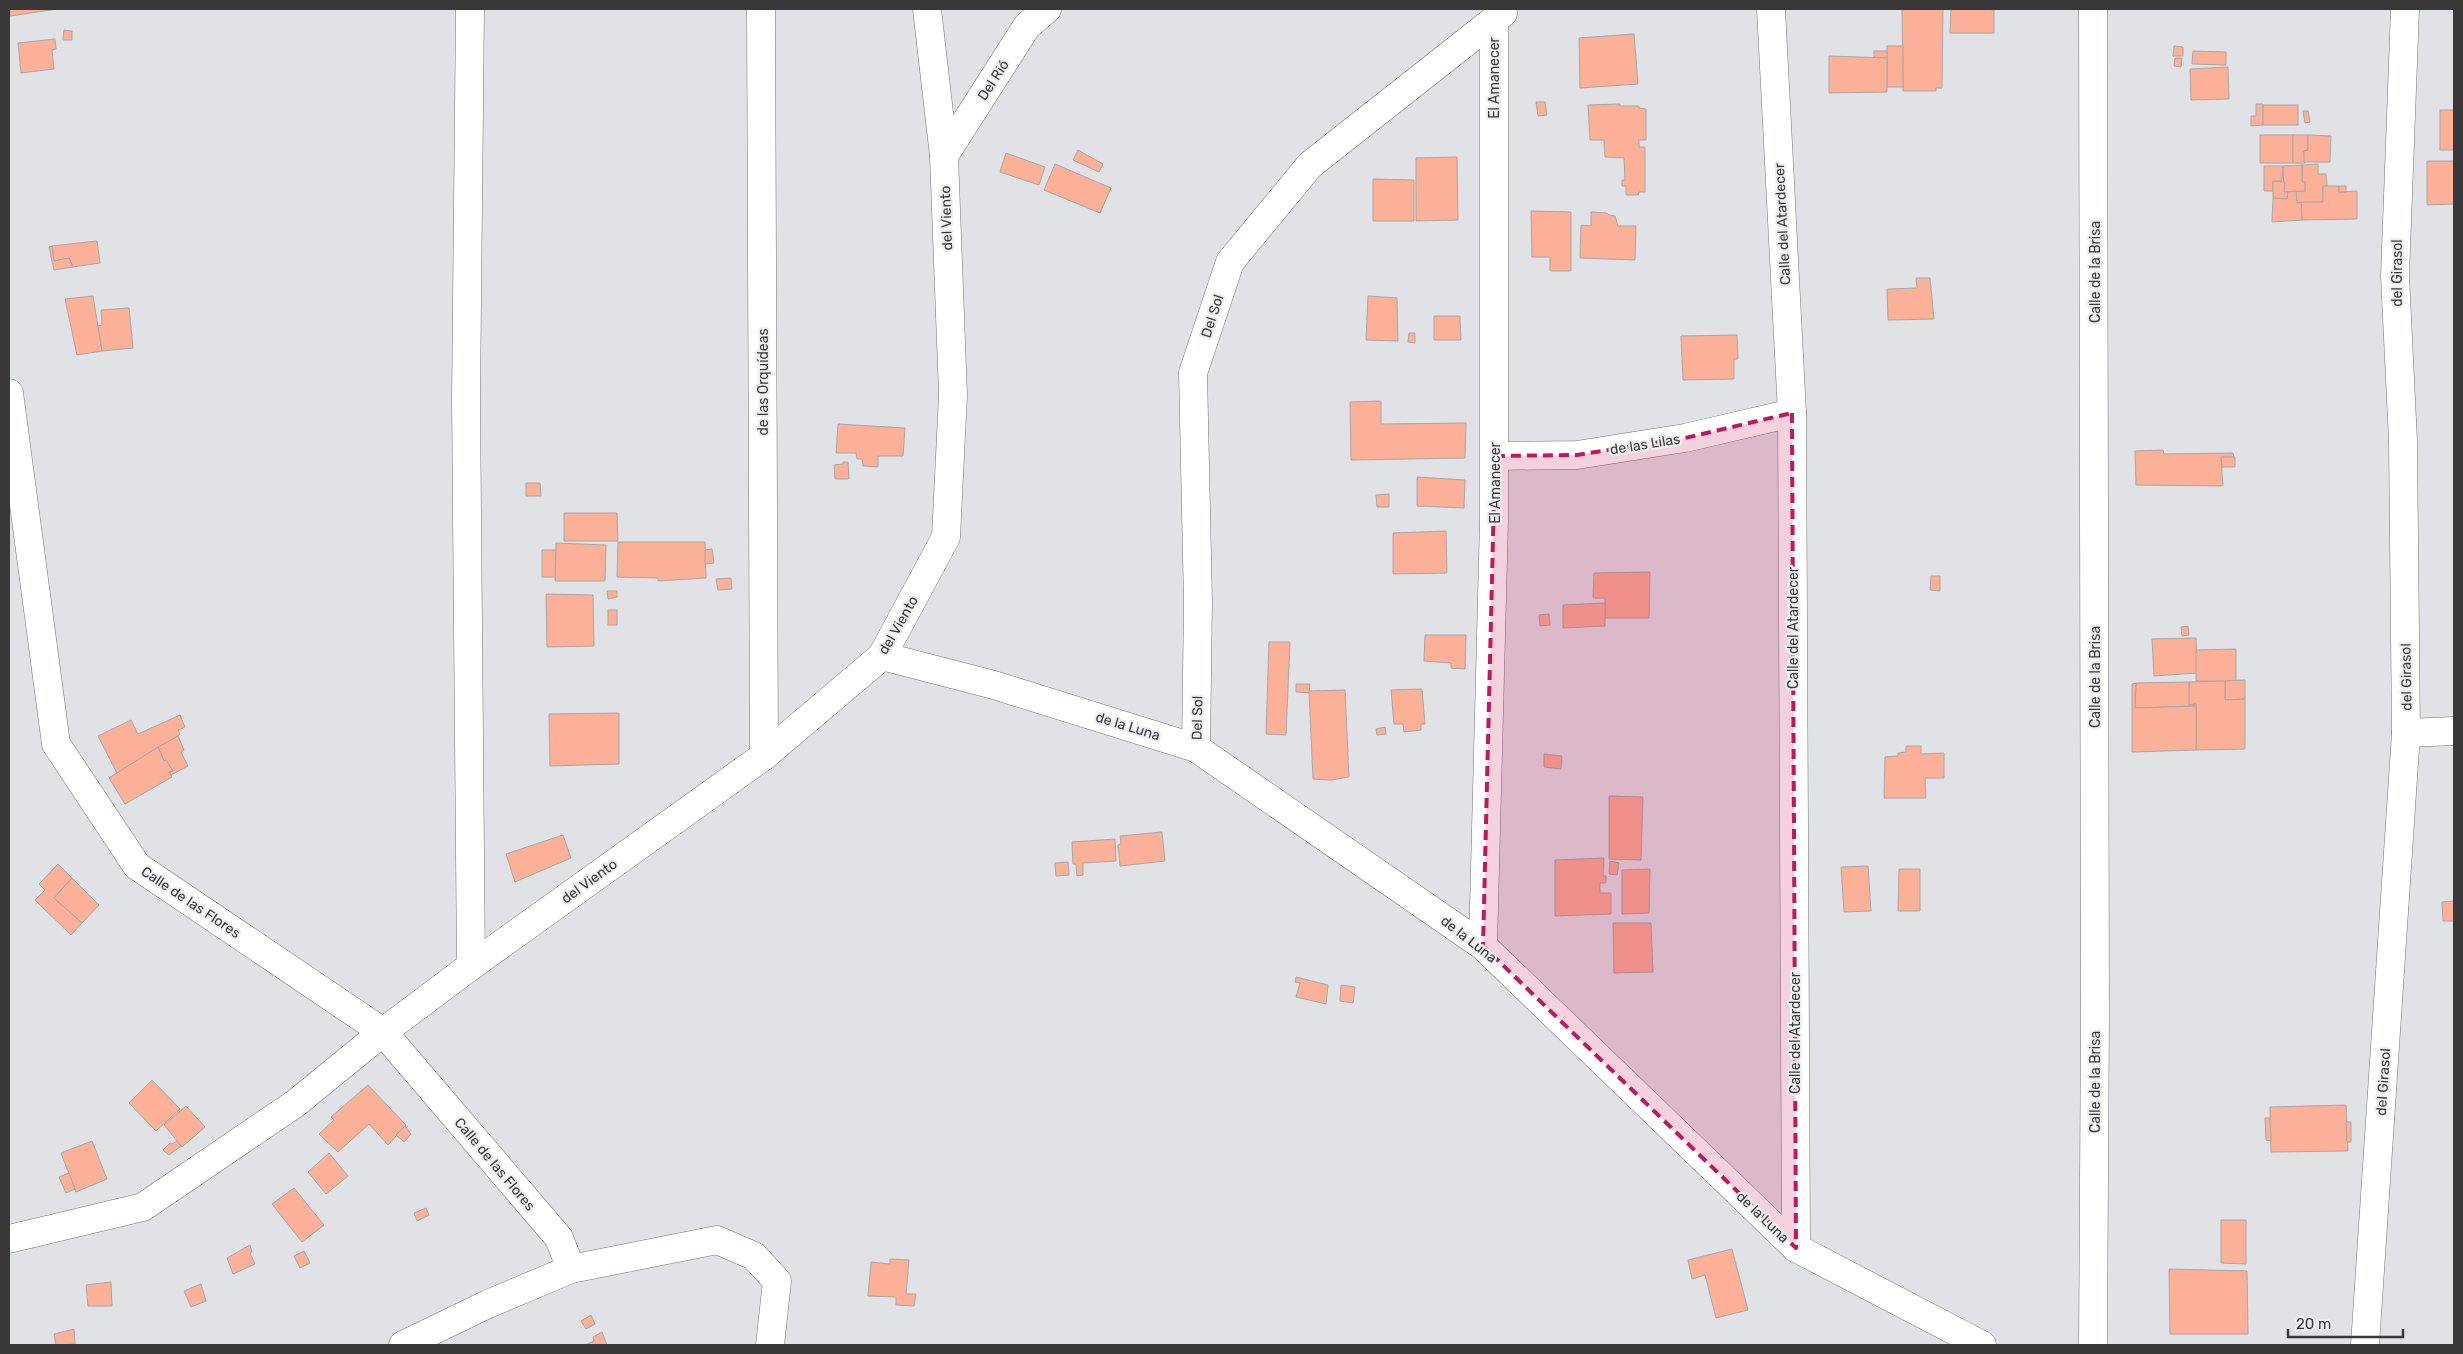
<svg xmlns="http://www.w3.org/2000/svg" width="2463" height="1354" font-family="Rubik,sans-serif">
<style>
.building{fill:#fbb097;stroke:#aaa6a5}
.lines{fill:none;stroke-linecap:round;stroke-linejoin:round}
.minor-casing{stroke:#737476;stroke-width:29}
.minor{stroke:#fff;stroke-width:28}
.marked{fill:#c2185b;fill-opacity:0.2;stroke:#c2185b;stroke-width:4;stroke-dasharray:10 6;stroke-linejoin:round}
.labels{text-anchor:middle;stroke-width:4.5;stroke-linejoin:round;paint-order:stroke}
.street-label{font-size:14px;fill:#383839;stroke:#eeeff2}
</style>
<rect width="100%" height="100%" fill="#e1e2e5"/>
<g class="building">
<path d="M 10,9 L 58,9 L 10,16 Z"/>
<path d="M 1902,9 L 1943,9 L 1942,88 L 1936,88 L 1936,91 L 1903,91 Z"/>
<path d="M 1951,9 L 1994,9 L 1994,33 L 1950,33 Z"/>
<path d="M 64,30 L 72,31 L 72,40 L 63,40 Z"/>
<path d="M 1634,34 L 1638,84 L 1580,88 L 1579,38 Z"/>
<path d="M 55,39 L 56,49 L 52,50 L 54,69 L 21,73 L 18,43 Z"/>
<rect x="1887" y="46" width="16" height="41"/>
<path d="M 2174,46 L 2183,47 L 2183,56 L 2173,56 Z"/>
<rect x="1874" y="51" width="13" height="7"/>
<path d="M 2193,51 L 2226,52 L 2226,65 L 2192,64 Z"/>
<path d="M 1829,56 L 1887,58 L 1887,92 L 1829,93 Z"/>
<path d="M 2175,58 L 2182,58 L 2181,67 L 2174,66 Z"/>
<path d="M 2228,67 L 2229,99 L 2191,100 L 2190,69 Z"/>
<path d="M 1536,102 L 1545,102 L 1547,115 L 1538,116 Z"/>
<path d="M 1620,104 L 1620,106 L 1639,106 L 1639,108 L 1646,109 L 1646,140 L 1639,140 L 1639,147 L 1645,147 L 1645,192 L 1639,192 L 1638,195 L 1626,195 L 1626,186 L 1622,186 L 1622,180 L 1625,180 L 1624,158 L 1605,157 L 1604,140 L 1590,140 L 1588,105 Z"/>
<path d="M 2256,104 L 2263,104 L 2263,125 L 2251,126 L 2251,116 L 2256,116 Z"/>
<rect x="2263" y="105" width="35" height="20"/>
<rect x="2440" y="110" width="14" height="40"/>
<path d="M 2303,111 L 2308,111 L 2310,122 L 2305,123 Z"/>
<rect x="2260" y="135" width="33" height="28"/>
<path d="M 2293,135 L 2308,135 L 2308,150 L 2304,151 L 2305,163 L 2293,163 Z"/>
<path d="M 2308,135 L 2331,136 L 2330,162 L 2304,162 L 2304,151 L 2308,150 Z"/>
<path d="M 1078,150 L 1103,164 L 1099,172 L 1073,160 Z"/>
<path d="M 1006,153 L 1045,167 L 1039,185 L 1000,172 Z"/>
<path d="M 1457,157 L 1458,220 L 1416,221 L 1416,158 Z"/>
<path d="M 2427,161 L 2454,161 L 2454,204 L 2427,205 Z"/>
<path d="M 1055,164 L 1111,188 L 1100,213 L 1044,190 Z"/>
<path d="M 2318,164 L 2318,174 L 2326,174 L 2327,186 L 2323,186 L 2323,202 L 2297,203 L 2296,191 L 2305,191 L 2305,182 L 2302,182 L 2302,165 Z"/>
<path d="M 2302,165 L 2302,182 L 2305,182 L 2305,191 L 2284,192 L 2283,166 Z"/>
<path d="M 2264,166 L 2283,166 L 2282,181 L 2273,181 L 2273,191 L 2264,191 Z"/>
<path d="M 1373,179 L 1414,180 L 1414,221 L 1373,221 Z"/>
<path d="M 2273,181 L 2285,182 L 2284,192 L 2288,192 L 2287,199 L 2273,198 Z"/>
<path d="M 2323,186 L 2339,186 L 2339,192 L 2357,191 L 2357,219 L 2302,220 L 2301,202 L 2323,202 Z"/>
<rect x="2339" y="186" width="7" height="6"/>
<path d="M 2296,191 L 2297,203 L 2301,202 L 2302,220 L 2272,222 L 2273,198 L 2287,199 L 2288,192 Z"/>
<path d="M 1531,211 L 1571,212 L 1571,271 L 1550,271 L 1550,257 L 1532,257 Z"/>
<path d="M 1591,212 L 1607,213 L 1609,215 L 1615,216 L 1618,226 L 1636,226 L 1635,260 L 1580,258 L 1581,225 L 1591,226 Z"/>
<path d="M 97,241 L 100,263 L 73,267 L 69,258 L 54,261 L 52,246 Z"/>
<path d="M 52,246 L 54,261 L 69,258 L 73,267 L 54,270 L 49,247 Z"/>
<path d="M 1916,278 L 1930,278 L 1934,319 L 1888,320 L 1887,289 L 1917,288 Z"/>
<path d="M 93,296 L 102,351 L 77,355 L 65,299 Z"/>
<path d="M 1368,296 L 1397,298 L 1398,341 L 1366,340 Z"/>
<path d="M 129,308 L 133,348 L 102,351 L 98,326 L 102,325 L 101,310 Z"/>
<path d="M 1434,316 L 1460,316 L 1461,340 L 1434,340 Z"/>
<path d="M 1409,333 L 1415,333 L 1415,343 L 1408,342 Z"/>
<path d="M 1737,335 L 1738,359 L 1734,359 L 1734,379 L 1683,380 L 1681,336 Z"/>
<path d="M 1381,401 L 1381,424 L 1466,423 L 1465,458 L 1351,460 L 1350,402 Z"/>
<path d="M 838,424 L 905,428 L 903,456 L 878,456 L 878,467 L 863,466 L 862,459 L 857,459 L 856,453 L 836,453 Z"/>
<path d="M 2163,450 L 2164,454 L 2233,453 L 2234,457 L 2221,457 L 2223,486 L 2136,485 L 2135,451 Z"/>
<path d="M 2221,457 L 2235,457 L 2235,467 L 2222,467 Z"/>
<path d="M 843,462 L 848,462 L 849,479 L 835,479 L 834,465 L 843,464 Z"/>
<path d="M 1417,477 L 1465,480 L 1464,508 L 1417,506 Z"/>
<path d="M 526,483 L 540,483 L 541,496 L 526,496 Z"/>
<path d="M 1389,494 L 1389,507 L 1377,507 L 1376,495 Z"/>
<path d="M 564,513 L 617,513 L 618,541 L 564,541 Z"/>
<path d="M 1446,531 L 1447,573 L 1393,574 L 1393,533 Z"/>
<path d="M 618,542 L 705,542 L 706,578 L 658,581 L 658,578 L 617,577 Z"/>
<path d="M 556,543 L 606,545 L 605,581 L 555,581 Z"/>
<path d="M 712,549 L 714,563 L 705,564 L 705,550 Z"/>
<path d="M 542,550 L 556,550 L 555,577 L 542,577 Z"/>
<path d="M 1650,572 L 1649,618 L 1605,618 L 1605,598 L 1593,598 L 1594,573 Z"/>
<path d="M 1931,576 L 1940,576 L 1940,591 L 1930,590 Z"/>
<path d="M 731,578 L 732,589 L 718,590 L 716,579 Z"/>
<path d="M 607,591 L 617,591 L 617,597 L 608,599 Z"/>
<path d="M 546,594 L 593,595 L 594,646 L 547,647 Z"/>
<path d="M 1605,603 L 1605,626 L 1563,628 L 1563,605 Z"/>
<rect x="608" y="610" width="9" height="15"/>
<path d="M 1549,614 L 1550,625 L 1540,626 L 1539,615 Z"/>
<path d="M 2188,626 L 2189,635 L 2182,636 L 2181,627 Z"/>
<path d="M 1425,635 L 1466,635 L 1465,669 L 1451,668 L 1451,663 L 1424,661 Z"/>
<path d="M 2196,638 L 2197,673 L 2154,676 L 2152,639 Z"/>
<path d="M 1269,642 L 1290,642 L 1286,735 L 1266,734 Z"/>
<path d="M 2236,649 L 2236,681 L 2196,681 L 2196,650 Z"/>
<path d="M 2245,680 L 2245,699 L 2225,700 L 2225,681 Z"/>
<path d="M 2225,681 L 2225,700 L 2245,699 L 2245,749 L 2196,750 L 2196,704 L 2189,705 L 2189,682 Z"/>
<path d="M 2189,682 L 2189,705 L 2196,704 L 2196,706 L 2135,708 L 2136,683 Z"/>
<path d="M 2136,683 L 2135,708 L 2196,706 L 2196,750 L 2132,752 L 2132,684 Z"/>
<path d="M 1296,684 L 1310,684 L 1309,693 L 1296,692 Z"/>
<path d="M 1422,689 L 1425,724 L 1421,724 L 1421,730 L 1404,732 L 1403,724 L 1394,724 L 1391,690 Z"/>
<path d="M 1345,690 L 1349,777 L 1331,780 L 1313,779 L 1309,691 Z"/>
<path d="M 619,713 L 619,764 L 550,766 L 549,714 Z"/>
<path d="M 180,715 L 185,727 L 178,730 L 180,734 L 178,736 L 117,773 L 98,736 L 131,720 L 138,734 Z"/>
<path d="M 1385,727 L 1386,734 L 1377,735 L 1376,729 Z"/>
<path d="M 178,736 L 184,750 L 181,752 L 188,766 L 171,775 L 169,772 L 173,771 L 166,760 L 164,761 L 158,747 Z"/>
<path d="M 1906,746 L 1921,746 L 1921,754 L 1944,753 L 1944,778 L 1925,778 L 1926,798 L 1884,798 L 1885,757 L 1898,756 L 1898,753 L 1906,752 Z"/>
<path d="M 158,747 L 164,761 L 166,760 L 173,771 L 169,772 L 172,777 L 125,804 L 109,778 Z"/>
<path d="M 1544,754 L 1562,756 L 1561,769 L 1544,767 Z"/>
<path d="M 1609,796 L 1643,797 L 1641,860 L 1609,859 Z"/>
<path d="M 1162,832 L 1165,861 L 1120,866 L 1118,845 L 1121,844 L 1120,836 Z"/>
<path d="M 563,835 L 571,858 L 515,882 L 506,854 Z"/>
<path d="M 1115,839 L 1116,861 L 1083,863 L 1083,875 L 1077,876 L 1076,864 L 1073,864 L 1072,842 Z"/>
<path d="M 1604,858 L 1603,876 L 1606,876 L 1606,883 L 1600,883 L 1600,893 L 1611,893 L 1611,914 L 1555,916 L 1555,860 Z"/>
<path d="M 1610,861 L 1619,863 L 1617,875 L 1609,874 Z"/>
<path d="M 1068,862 L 1069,875 L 1056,876 L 1055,863 Z"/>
<path d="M 58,864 L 72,878 L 54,898 L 82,923 L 71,935 L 35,900 L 45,890 L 39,884 Z"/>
<path d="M 1868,866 L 1871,911 L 1844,912 L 1841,867 Z"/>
<path d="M 1650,869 L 1649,913 L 1622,914 L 1622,870 Z"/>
<path d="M 1899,869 L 1920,869 L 1920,911 L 1898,911 Z"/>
<path d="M 72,878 L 99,905 L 82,923 L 54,898 Z"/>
<path d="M 2454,901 L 2454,921 L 2443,921 L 2442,902 Z"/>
<path d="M 1613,923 L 1651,923 L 1653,972 L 1614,973 Z"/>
<path d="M 1296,977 L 1328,985 L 1326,1004 L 1296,997 L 1300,983 L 1295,982 Z"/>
<path d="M 1341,985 L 1355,987 L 1353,1003 L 1340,1001 Z"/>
<path d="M 152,1080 L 180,1109 L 156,1131 L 129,1103 Z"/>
<path d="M 368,1085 L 406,1125 L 388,1145 L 369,1124 L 338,1152 L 319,1134 L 334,1120 L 331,1117 Z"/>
<path d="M 2346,1105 L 2348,1151 L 2271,1152 L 2270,1107 Z"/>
<path d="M 186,1106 L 205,1127 L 182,1147 L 164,1125 Z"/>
<path d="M 2265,1118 L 2270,1118 L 2271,1141 L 2266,1140 Z"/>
<path d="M 2346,1122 L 2351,1122 L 2351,1142 L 2347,1142 Z"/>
<path d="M 405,1126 L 411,1134 L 404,1142 L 396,1135 Z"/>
<path d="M 92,1141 L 107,1179 L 76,1192 L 61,1153 Z"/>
<path d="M 177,1141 L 181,1146 L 169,1155 L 163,1150 L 170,1143 L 172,1144 Z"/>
<path d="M 329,1153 L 348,1176 L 326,1194 L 308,1172 Z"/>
<path d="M 69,1173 L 75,1189 L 66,1193 L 59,1177 Z"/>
<path d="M 294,1188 L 324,1225 L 302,1242 L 272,1204 Z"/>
<path d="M 426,1208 L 429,1215 L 417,1221 L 414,1213 Z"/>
<path d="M 2221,1220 L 2246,1220 L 2246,1264 L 2221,1263 Z"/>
<path d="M 250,1245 L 252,1252 L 250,1253 L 255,1264 L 233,1274 L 227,1258 Z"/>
<path d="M 1732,1249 L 1748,1310 L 1716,1318 L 1705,1275 L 1692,1279 L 1688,1260 Z"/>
<path d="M 304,1251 L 310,1263 L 300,1268 L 294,1256 Z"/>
<path d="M 890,1259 L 909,1260 L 906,1294 L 916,1294 L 914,1306 L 896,1305 L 896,1297 L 868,1296 L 871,1262 L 890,1264 Z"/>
<path d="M 2169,1269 L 2247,1271 L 2248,1334 L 2170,1334 Z"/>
<path d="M 111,1282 L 112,1306 L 88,1306 L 86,1285 Z"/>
<path d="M 201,1284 L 206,1301 L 191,1307 L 184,1291 Z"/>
<path d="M 591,1315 L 595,1324 L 586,1329 L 581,1321 Z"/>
<path d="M 74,1329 L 75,1344 L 56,1345 L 54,1334 Z"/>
<path d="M 602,1332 L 607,1345 L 585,1345 L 594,1341 L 593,1337 Z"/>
</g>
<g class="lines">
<defs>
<g id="minor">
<path d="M 470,9 L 466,400 L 471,966"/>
<path d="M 761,9 L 764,756"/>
<path d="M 1771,9 L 1792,413 L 1796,1248"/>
<path d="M 944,156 L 1027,26 L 1047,9"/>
<path d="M 9,393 L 56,744 L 137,866 L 383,1032 L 559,1238 L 571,1269"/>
<path d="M 1495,456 L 1577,455 L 1685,438 L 1792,413"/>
<path d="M 882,656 L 994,685 L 1196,748 L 1483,946 L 1796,1248 L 1982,1345"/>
<path d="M 2406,733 L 2454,731"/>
<path d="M 1196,748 L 1198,602 L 1193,373 L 1230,262 L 1310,165 L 1503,13"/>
<path d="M 1483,946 L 1494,521 L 1494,20"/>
<path d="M 9,1239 L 143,1207 L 296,1103 L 383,1032 L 471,966 L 764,756 L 882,656 L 946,537 L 953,395 L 944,156 L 927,9"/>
<path d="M 403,1345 L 488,1304 L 571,1269 L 717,1240 L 754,1256 L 777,1281 L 770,1345"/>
<path d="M 2093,1345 L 2095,1017 L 2093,9"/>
<path d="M 2365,1345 L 2406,733 L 2403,441 L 2395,276 L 2405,9"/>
</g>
</defs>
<use href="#minor" class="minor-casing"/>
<use href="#minor" class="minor"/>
</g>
<path class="marked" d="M 1792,413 L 1796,1248 L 1483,946 L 1495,456 L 1577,455 L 1685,438 Z"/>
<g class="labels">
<g class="street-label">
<text transform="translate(1494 78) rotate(-90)" y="5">El Amanecer</text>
<text transform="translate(993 80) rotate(-57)" y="5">Del Rió</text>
<text transform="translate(946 218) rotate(-92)" y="5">del Viento</text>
<text transform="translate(1782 224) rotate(-93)" y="5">Calle del Atardecer</text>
<text transform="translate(2095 272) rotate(-90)" y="5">Calle de la Brisa</text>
<text transform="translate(2397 273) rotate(-90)" y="5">del Girasol</text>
<text transform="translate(1212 316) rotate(-72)" y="5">Del Sol</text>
<text transform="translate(763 382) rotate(-90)" y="5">de las Orquídeas</text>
<text transform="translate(1645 444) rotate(-9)" y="5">de las Lilas</text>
<text transform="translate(1495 483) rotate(-90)" y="5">El Amanecer</text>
<text transform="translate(898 625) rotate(-60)" y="5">del Viento</text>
<text transform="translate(1793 628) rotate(-90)" y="5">Calle del Atardecer</text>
<text transform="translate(2095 677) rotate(-90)" y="5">Calle de la Brisa</text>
<text transform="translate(2406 677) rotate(-91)" y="5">del Girasol</text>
<text transform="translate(1197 718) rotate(-89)" y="5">Del Sol</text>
<text transform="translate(1128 726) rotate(17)" y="5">de la Luna</text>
<text transform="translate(589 881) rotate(-36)" y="5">del Viento</text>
<text transform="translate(191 902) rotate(34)" y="5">Calle de las Flores</text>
<text transform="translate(1469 939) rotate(38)" y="5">de la Luna</text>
<text transform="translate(1795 1033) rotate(-90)" y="5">Calle del Atardecer</text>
<text transform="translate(2095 1082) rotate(-90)" y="5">Calle de la Brisa</text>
<text transform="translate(2383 1082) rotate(-86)" y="5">del Girasol</text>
<text transform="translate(495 1164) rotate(50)" y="5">Calle de las Flores</text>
<text transform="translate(1763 1217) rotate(44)" y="5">de la Luna</text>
</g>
</g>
<rect width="2463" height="1354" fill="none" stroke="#383839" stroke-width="20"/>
<path d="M2288 1329v8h115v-8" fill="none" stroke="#383839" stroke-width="2.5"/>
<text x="2296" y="1329" font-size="15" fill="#383839" stroke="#eeeff2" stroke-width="4" paint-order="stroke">20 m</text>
</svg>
